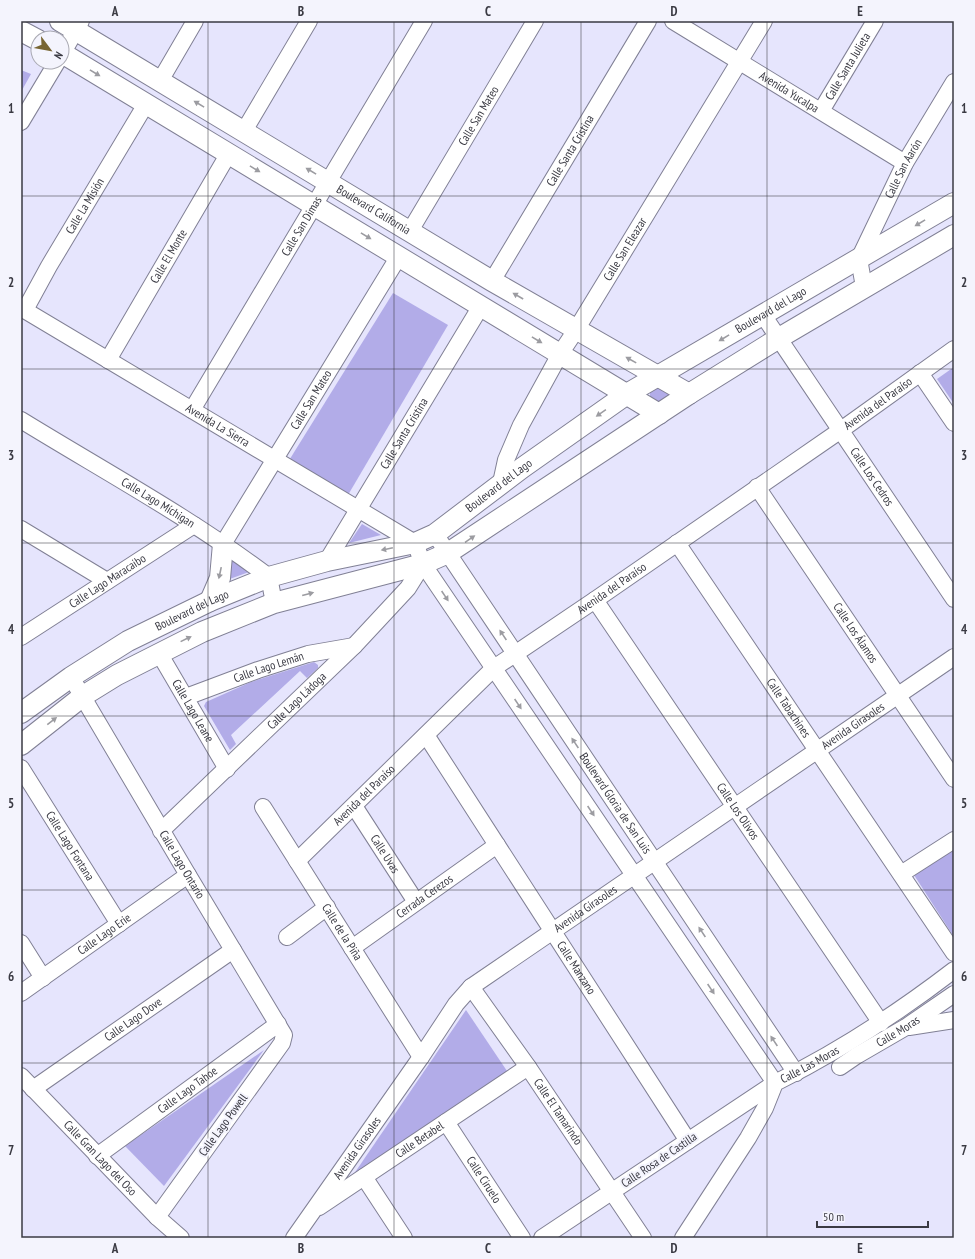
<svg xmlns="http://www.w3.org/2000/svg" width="975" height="1259" font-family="'PT Sans Narrow',sans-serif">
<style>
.green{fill:#b2ace8}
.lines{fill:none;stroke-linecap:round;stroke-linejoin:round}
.minor-casing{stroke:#818095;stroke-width:18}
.tertiary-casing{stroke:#818095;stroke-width:22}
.minor{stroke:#fff;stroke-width:16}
.tertiary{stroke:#fff;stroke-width:20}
.oneway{fill:#9c9ca1}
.grid{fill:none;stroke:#3a3a43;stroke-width:1;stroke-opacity:0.55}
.labels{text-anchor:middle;stroke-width:4;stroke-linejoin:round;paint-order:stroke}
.street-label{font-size:12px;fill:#3a3a43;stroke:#f4f4fd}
.neatline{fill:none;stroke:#3a3a43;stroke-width:1.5}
.grid-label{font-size:13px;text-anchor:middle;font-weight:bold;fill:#3a3a43}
</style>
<rect width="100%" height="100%" fill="#e6e5fd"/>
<g class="green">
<path d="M 21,70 L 31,74 L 21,92 Z"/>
<path d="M 393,293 L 448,325 L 348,495 L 288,462 Z"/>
<path d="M 954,367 L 954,404 L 937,379 Z"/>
<path d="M 653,386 L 669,392 L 668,398 L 661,403 L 650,397 L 650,391 Z"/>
<path d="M 362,524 L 381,535 L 349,543 Z"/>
<path d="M 229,559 L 249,572 L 227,580 Z"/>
<path d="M 314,662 L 318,665 L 318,668 L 307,678 L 300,671 L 231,735 L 236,744 L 230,750 L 204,706 L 206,702 L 251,682 Z"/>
<path d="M 954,848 L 954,937 L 914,875 Z"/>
<path d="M 466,1010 L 509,1074 L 347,1184 Z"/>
<path d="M 264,1050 L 164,1186 L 125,1146 Z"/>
</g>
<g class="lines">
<defs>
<g id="minor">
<path id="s1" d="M 673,21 L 905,163"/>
<path d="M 62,54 L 81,21"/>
<path d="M 160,81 L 195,21"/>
<path id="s2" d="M 821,111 L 875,21"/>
<path d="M 21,122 L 57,62"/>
<path d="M 244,131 L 309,21"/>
<path id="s3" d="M 410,231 L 535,21"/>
<path id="s4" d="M 492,281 L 648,21"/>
<path id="s5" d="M 864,287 L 859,259 L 905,163 L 954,82"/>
<path id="s6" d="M 21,308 L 415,543 L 423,564 L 775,1083 L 542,1238"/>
<path id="s7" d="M 25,310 L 49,266 L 146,104"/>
<path id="s8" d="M 763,315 L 954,599"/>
<path id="s9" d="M 108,360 L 229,153"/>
<path d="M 920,373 L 954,423"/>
<path id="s10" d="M 192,410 L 424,21"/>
<path id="s11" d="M 21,420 C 104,471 191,518 269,577 L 274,603"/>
<path id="s12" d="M 501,483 L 506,460 L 521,425 L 560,354 L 576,330 L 764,21"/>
<path id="s13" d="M 757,487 L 954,779"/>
<path d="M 21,529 L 107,581"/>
<path id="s14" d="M 435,534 L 796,1073"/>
<path id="s15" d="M 677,543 L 954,953"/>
<path id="s16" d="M 223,544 L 399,256"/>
<path id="s17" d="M 327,561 L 481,306"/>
<path id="s18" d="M 595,600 L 881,1023"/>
<path id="s19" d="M 21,637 L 194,525"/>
<path id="s20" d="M 159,653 L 227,769"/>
<path id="s21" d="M 71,677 L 188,875 L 284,1035 L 282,1043 L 157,1217"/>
<path id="s22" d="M 186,697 L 258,670 L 308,654 L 354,646"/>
<path id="s23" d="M 426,735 L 688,1141"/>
<path id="s24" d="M 21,768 L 119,924"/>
<path id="s25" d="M 354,806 L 416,902"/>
<path id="s26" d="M 263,807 L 421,1057"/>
<path id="s27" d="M 161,831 L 354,646 L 408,588 L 423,564"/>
<path id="s28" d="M 297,861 L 494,668 L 595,600 L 841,430 L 954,349"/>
<path d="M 901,874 L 954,840"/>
<path d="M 287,937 L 327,907"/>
<path d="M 21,943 L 43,978"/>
<path id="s29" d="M 352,948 L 497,845"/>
<path id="s30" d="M 471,987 L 528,1067 L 643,1238"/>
<path id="s31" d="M 21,993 L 188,875"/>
<path d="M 909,1027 L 954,1020"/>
<path id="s32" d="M 840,1067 L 856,1056 L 906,1027 L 954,994"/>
<path id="s33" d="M 21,1076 L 157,1217 L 181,1238"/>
<path id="s34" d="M 33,1089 L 233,950"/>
<path id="s35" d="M 446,1122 L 522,1238"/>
<path id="s36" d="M 97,1156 L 278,1024"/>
<path d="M 364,1177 L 404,1238"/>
<path id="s37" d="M 319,1207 L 528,1067"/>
<path id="s38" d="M 294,1238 L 421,1057 L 456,1004 L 471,987 L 954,657"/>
<path id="s39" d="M 683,1238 L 748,1138 L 765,1108 L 775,1083 C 838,1052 898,1013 954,970"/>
</g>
<g id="tertiary">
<path id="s40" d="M 60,21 L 492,281 L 689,394"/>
<path d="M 21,31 L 38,40"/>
<path d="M 62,53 L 659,414"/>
<path d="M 210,601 L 220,578 L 223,544"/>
<path id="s41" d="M 21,713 L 71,677 L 128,641 L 210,601 L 269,577 L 327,561 L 415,543 L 435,534 L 522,468 L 627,394 L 954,203"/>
<path d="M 21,745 L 83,696 L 117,675 L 202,632 L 274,603 L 423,564 L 448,553 L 689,394 L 779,338 L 954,235"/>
</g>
</defs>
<use href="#minor" class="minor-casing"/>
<use href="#tertiary" class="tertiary-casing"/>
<use href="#minor" class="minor"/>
<use href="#tertiary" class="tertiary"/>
</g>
<defs><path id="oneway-solid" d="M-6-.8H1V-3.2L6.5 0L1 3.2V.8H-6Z"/></defs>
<g class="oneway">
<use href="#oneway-solid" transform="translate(95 73) rotate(31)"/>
<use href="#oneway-solid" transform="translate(199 104) rotate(-149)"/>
<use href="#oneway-solid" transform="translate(255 169) rotate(31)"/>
<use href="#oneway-solid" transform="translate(311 171) rotate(-149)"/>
<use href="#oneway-solid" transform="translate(920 223) rotate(149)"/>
<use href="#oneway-solid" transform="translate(366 236) rotate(31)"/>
<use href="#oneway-solid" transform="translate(518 296) rotate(-150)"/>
<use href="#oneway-solid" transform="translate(724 338) rotate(149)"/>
<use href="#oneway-solid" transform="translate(537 340) rotate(31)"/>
<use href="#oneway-solid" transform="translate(631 360) rotate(-151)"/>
<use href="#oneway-solid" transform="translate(601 413) rotate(145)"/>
<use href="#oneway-solid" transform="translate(470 539) rotate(-34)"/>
<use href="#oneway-solid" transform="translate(387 549) rotate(168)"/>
<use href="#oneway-solid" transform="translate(220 573) rotate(102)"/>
<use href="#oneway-solid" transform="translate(308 594) rotate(-15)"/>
<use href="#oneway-solid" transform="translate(445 596) rotate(56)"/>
<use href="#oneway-solid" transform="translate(503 635) rotate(-124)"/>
<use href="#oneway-solid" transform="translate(186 639) rotate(-26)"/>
<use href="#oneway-solid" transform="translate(518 704) rotate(56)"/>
<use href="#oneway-solid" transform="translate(52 721) rotate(-38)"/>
<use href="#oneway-solid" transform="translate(575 743) rotate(-124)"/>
<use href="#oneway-solid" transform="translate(591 811) rotate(56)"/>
<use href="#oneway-solid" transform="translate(702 932) rotate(-124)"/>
<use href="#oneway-solid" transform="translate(711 989) rotate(56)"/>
<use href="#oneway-solid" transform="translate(774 1041) rotate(-124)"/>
</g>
<path class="grid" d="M 208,21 L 208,1238M 394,21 L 394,1238M 581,21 L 581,1238M 767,21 L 767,1238M 21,196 L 954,196M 21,369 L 954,369M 21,543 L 954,543M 21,716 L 954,716M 21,890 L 954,890M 21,1063 L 954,1063"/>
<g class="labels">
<g class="street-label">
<text dy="4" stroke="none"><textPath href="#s2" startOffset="52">Calle Santa Julieta</textPath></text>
<text dy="4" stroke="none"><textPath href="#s1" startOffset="136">Avenida Yucalpa</textPath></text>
<text dy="4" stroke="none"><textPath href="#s3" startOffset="134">Calle San Mateo</textPath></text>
<text dy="4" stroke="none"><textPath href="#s4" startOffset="152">Calle Santa Cristina</textPath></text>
<text dy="4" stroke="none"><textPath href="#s5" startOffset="129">Calle San Aarón</textPath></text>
<text dy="4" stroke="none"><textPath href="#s7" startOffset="120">Calle La Misión</textPath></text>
<text dy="4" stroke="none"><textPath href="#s40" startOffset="366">Boulevard California</textPath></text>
<text dy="4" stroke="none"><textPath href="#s10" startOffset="214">Calle San Dimas</textPath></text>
<text dy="4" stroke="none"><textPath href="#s12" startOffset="266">Calle San Eleazar</textPath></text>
<text dy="4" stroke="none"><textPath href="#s9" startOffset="120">Calle El Monte</textPath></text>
<text dy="4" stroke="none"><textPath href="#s41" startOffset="860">Boulevard del Lago</textPath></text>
<text dy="4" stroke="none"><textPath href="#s16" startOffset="169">Calle San Mateo</textPath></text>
<text dy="4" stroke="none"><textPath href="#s28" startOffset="742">Avenida del Paraíso</textPath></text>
<text dy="4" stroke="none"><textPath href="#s6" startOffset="229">Avenida La Sierra</textPath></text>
<text dy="4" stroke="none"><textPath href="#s17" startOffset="149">Calle Santa Cristina</textPath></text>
<text dy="4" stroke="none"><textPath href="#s8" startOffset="195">Calle Los Cedros</textPath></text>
<text dy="4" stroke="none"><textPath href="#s41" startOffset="536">Boulevard del Lago</textPath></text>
<text dy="4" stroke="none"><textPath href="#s11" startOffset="160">Calle Lago Míchigan</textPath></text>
<text dy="4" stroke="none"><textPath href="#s19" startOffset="103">Calle Lago Maracaibo</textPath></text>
<text dy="4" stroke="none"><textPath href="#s28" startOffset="418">Avenida del Paraíso</textPath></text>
<text dy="4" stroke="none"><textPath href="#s41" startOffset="200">Boulevard del Lago</textPath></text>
<text dy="4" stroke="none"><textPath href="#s13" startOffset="176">Calle Los Álamos</textPath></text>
<text dy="4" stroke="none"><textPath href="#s22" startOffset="88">Calle Lago Lemán</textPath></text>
<text dy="4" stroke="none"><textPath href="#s27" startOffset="188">Calle Lago Ládoga</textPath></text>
<text dy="4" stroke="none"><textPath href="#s15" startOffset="199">Calle Tabachines</textPath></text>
<text dy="4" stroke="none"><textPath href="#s20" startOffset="67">Calle Lago Leane</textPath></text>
<text dy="4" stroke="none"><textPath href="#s38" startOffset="770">Avenida Girasoles</textPath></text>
<text dy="4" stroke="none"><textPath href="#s28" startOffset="94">Avenida del Paraíso</textPath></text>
<text dy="4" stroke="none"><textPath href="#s14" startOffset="324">Boulevard Gloria de San Luis</textPath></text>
<text dy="4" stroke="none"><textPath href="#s18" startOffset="255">Calle Los Olivos</textPath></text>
<text dy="4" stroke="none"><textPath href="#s24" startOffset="92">Calle Lago Fontana</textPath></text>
<text dy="4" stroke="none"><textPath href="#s25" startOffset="57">Calle Uvas</textPath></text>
<text dy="4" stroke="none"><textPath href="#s21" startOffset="218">Calle Lago Ontario</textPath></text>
<text dy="4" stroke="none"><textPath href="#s29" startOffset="89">Cerrada Cerezos</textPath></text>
<text dy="4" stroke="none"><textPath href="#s38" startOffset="446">Avenida Girasoles</textPath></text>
<text dy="4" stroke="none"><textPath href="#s26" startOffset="148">Calle de la Piña</textPath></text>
<text dy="4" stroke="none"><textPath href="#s31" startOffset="102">Calle Lago Erie</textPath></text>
<text dy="4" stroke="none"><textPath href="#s23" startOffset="277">Calle Manzano</textPath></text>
<text dy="4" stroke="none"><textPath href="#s34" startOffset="122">Calle Lago Dove</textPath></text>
<text dy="4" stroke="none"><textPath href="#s32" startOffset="68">Calle Moras</textPath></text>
<text dy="4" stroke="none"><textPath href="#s39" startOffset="220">Calle Las Moras</textPath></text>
<text dy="4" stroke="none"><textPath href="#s36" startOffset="112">Calle Lago Tahoe</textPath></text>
<text dy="4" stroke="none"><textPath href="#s30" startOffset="152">Calle El Tamarindo</textPath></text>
<text transform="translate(223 1125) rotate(-54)" y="4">Calle Lago Powell</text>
<text dy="4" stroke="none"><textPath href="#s37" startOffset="121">Calle Betabel</textPath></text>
<text dy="4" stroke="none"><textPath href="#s38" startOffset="110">Avenida Girasoles</textPath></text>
<text dy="4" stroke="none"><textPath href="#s33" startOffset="114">Calle Gran Lago del Oso</textPath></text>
<text transform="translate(659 1160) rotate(-34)" y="4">Calle Rosa de Castilla</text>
<text dy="4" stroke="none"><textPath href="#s35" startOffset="69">Calle Ciruelo</textPath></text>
</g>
</g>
<rect width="975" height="1259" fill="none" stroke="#f4f4fd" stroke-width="44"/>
<g transform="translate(50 50) rotate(122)"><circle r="19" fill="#f4f4fd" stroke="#aaaab3"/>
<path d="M0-3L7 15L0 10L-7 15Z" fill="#786634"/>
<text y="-6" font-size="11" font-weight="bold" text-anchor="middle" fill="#3a3a43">N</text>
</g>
<path d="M817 1221v6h111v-6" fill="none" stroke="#3a3a43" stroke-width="2"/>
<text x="823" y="1221" font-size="12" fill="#3a3a43" stroke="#f4f4fd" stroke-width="3" paint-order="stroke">50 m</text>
<rect x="22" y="22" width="931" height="1215" class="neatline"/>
<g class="grid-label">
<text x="115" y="16">A</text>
<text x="301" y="16">B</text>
<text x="488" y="16">C</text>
<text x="674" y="16">D</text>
<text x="860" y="16">E</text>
<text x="11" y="113">1</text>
<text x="964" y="113">1</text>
<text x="11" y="287">2</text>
<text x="964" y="287">2</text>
<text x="11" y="460">3</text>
<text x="964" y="460">3</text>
<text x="11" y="634">4</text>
<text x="964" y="634">4</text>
<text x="11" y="808">5</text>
<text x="964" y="808">5</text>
<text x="11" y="981">6</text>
<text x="964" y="981">6</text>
<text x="11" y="1155">7</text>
<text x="964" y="1155">7</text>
<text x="115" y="1253">A</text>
<text x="301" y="1253">B</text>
<text x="488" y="1253">C</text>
<text x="674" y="1253">D</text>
<text x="860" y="1253">E</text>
</g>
</svg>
